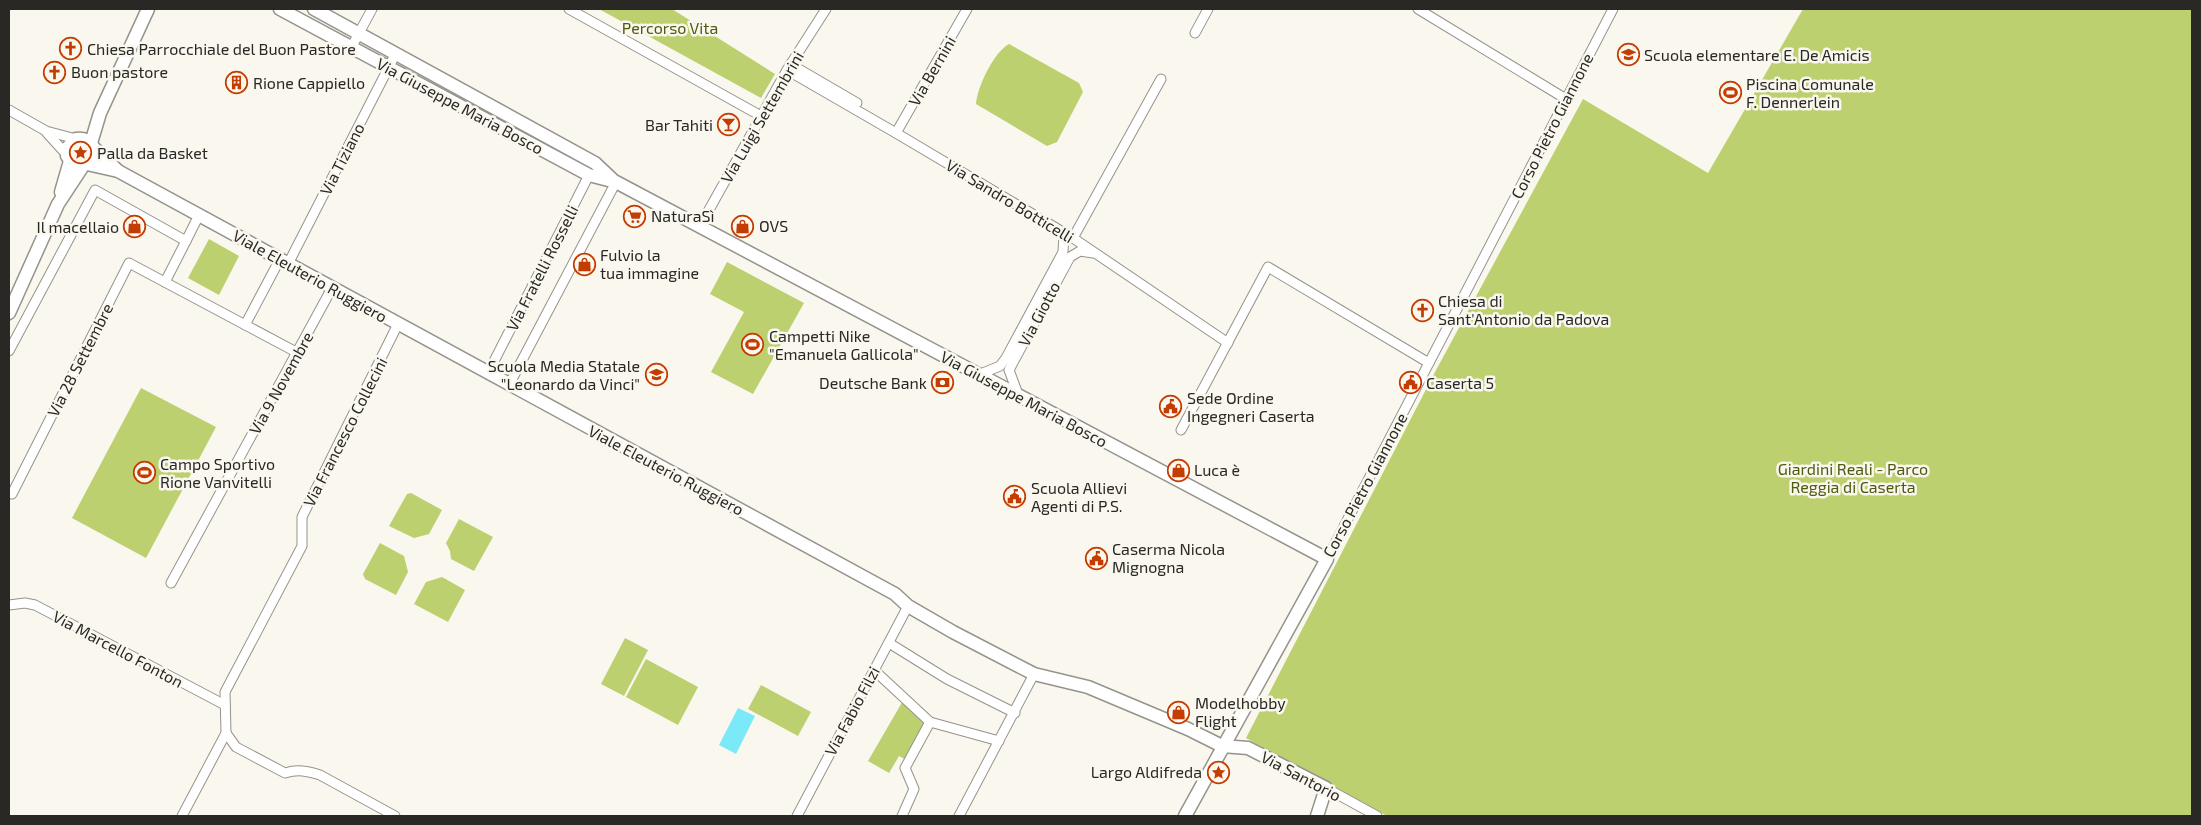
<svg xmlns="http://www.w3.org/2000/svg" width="2201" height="825" font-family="'Exo 2',sans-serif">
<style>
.green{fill:#bcd06f}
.water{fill:#7be9f8}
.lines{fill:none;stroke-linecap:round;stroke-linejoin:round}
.street-casing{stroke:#95938c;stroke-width:11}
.secondary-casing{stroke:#95938c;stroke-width:15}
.street{stroke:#fff;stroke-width:9}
.secondary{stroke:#fff;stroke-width:12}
.labels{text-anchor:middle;stroke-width:5;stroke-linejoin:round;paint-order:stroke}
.park-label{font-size:16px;fill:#4e5a10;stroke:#faf7ef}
.poi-label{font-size:16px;fill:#292825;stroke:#faf7ef;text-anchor:start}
.street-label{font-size:16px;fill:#292825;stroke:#faf7ef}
</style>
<rect width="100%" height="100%" fill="#faf7ef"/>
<g class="green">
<path d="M 599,9 L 672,9 L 775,74 L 761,98 Z"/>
<path d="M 1803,9 L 2192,9 L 2192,816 L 1387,816 L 1246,738 L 1435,372 L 1583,99 L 1708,173 Z"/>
<path d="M 1009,44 L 1079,83 L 1083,92 L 1057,142 L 1047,146 L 976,104 C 977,87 994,52 1009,44 Z"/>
<path d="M 209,239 L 239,256 L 219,295 L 188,278 Z"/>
<path d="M 727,262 L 804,303 L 753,394 L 711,372 L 744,312 L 710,294 Z"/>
<path d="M 141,388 L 216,427 L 146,558 L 72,518 Z"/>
<path d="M 411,493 L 442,510 L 429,534 L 414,538 L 389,526 L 407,494 Z"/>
<path d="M 459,519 L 493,537 L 474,571 L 451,559 L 450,551 L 446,543 Z"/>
<path d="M 380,543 L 404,556 L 408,572 L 396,595 L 365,579 L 363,574 Z"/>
<path d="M 442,577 L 465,590 L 448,622 L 414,604 L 426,582 Z"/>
<path d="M 625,638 L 648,650 L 624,696 L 601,684 Z"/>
<path d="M 646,659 L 698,687 L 678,725 L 626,697 Z"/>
<path d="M 761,685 L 811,712 L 798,736 L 748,709 Z"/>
<path d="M 904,699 L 930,722 L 908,761 L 899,756 L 889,773 L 868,761 Z"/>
</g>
<path class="water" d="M 738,708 L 755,716 L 736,754 L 719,745 Z"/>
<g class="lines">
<defs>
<g id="street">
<path d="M 569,9 L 761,116"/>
<path d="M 1418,9 L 1566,99"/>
<path d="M 1195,33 L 1208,9"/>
<path d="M 351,48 L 372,9"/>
<path d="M 790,64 L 857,103"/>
<path d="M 787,70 L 896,133 L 1073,238 L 1228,343"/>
<path d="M 9,110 L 46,131 L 76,139"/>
<path d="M 47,133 L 67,155"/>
<path d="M 896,133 L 967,9"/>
<path d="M 700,226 L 787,70 L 826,9"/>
<path d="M 1073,238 L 1161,79"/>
<path d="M 288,264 L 396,53"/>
<path d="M 165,282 L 186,241"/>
<path d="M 245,325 L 280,259"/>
<path d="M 9,351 L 95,190 L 186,241 L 199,215"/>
<path d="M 488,373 L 589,175"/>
<path d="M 978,375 L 1000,366 L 1006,358 L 1063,252 L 1064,233"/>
<path d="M 509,385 L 616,182"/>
<path d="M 1019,397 L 1009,370 L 1070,257 L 1080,251 L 1093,253"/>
<path d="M 1181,430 L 1268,267 L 1429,363"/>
<path d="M 12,494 L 129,263 L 298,353"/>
<path d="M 1327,559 L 1613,9"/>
<path d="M 171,583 L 332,288"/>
<path d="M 9,605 L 25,603 L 35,605 L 225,705"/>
<path d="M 889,643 L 947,679 L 1015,713"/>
<path d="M 874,670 L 930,722 L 999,741"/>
<path d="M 226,733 L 236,747 L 285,773 C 298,769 307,771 320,775 L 395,816"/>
<path d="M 1326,788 L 1377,816"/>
<path d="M 182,816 L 226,733 L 225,692 L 302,546 L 302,517 L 398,324"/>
<path d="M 797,816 L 908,606"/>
<path d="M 902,816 L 914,789 L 905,768 L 930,722"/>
<path d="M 959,816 L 1034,674"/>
</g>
<g id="secondary">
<path d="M 280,9 L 589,175 L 616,182 L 1327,559 L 1185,816"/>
<path d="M 314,9 L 595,163 L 614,181"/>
<path d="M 91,143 L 100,113 L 148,9"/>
<path d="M 93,147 L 118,171"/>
<path d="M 87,164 L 118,171 L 895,594 L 908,606 L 953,632 L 1034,674 L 1088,687 L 1188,729 L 1222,746 L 1248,748 L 1326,788 L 1317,816"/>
<path d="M 61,192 L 70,161"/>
<path d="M 9,313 L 58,204 L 83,166 L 93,158 C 96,146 89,137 76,139 L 67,148 L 67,156 L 73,164 L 83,166"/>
</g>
</defs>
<use href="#street" class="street-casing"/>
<use href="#secondary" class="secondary-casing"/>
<use href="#street" class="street"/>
<use href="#secondary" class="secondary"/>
</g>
<defs>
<symbol id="church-ring" viewBox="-11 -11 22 22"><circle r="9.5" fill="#faf7ef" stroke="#c33c02" stroke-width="1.5"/><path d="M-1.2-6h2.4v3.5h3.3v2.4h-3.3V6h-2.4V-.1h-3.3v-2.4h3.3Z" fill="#c33c02"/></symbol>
<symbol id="school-ring" viewBox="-11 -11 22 22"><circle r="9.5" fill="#faf7ef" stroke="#c33c02" stroke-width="1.5"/><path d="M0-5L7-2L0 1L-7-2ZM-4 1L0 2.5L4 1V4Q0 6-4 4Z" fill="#c33c02"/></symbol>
<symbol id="building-ring" viewBox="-11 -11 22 22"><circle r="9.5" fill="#faf7ef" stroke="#c33c02" stroke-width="1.5"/><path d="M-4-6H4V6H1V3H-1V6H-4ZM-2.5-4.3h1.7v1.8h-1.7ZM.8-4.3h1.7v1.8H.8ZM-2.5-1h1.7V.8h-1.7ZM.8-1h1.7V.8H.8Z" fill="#c33c02"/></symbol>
<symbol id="stadium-ring" viewBox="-11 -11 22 22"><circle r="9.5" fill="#faf7ef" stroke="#c33c02" stroke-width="1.5"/><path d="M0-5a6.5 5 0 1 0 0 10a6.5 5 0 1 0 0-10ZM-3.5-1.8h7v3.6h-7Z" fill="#c33c02"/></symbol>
<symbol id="bar-ring" viewBox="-11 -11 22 22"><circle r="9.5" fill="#faf7ef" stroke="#c33c02" stroke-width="1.5"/><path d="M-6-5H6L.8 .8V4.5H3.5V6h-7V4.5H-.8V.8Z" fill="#c33c02"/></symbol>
<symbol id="sight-ring" viewBox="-11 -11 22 22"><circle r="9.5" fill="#faf7ef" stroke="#c33c02" stroke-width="1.5"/><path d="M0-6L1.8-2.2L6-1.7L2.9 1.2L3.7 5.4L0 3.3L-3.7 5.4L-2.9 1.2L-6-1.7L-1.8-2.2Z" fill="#c33c02"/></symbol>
<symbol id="supermarket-ring" viewBox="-11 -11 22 22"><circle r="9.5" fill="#faf7ef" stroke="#c33c02" stroke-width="1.5"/><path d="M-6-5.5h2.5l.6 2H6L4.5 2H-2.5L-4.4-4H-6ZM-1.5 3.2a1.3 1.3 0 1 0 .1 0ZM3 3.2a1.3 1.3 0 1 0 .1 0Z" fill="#c33c02"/></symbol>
<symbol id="shop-ring" viewBox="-11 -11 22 22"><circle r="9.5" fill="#faf7ef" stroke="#c33c02" stroke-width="1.5"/><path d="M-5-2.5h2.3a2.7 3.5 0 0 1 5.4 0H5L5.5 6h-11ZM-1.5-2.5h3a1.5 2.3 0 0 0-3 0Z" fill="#c33c02"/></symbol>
<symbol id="bank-ring" viewBox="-11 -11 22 22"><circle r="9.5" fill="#faf7ef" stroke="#c33c02" stroke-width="1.5"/><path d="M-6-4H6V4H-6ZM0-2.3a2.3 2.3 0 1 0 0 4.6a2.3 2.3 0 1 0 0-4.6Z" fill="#c33c02"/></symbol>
<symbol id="civic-ring" viewBox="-11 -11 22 22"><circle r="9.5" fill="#faf7ef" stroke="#c33c02" stroke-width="1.5"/><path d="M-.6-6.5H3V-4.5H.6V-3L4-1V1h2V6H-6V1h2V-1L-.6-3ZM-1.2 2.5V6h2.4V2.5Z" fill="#c33c02"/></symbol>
</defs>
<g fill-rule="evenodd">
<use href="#church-ring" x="58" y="36" width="25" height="25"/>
<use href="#school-ring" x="1616" y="42" width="25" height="25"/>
<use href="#church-ring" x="42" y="60" width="25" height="25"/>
<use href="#building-ring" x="224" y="70" width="25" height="25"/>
<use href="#stadium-ring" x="1718" y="80" width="25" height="25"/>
<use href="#bar-ring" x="716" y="112" width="25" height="25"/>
<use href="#sight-ring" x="68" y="140" width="25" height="25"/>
<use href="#supermarket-ring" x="622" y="204" width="25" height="25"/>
<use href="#shop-ring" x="730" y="214" width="25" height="25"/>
<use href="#shop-ring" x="122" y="214" width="25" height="25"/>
<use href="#shop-ring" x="572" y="252" width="25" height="25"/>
<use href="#church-ring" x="1410" y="298" width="25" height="25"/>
<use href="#stadium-ring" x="740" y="332" width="25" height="25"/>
<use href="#school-ring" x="644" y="362" width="25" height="25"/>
<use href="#bank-ring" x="930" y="370" width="25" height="25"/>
<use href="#civic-ring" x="1398" y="370" width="25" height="25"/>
<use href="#civic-ring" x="1158" y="394" width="25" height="25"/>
<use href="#shop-ring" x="1166" y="458" width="25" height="25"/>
<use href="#stadium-ring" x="132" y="460" width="25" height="25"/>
<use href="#civic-ring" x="1002" y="484" width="25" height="25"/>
<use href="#civic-ring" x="1084" y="546" width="25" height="25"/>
<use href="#shop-ring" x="1166" y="700" width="25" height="25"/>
<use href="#sight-ring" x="1206" y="760" width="25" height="25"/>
</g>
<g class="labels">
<g class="park-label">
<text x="670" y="34">Percorso Vita</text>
<text x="1853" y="475">Giardini Reali - Parco<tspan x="1853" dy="18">Reggia di Caserta</tspan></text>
</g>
<g class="poi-label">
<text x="87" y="55">Chiesa Parrocchiale del Buon Pastore</text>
<text x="1644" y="61">Scuola elementare E. De Amicis</text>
<text x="71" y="78">Buon pastore</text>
<text x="253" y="89">Rione Cappiello</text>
<text x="1746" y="90">Piscina Comunale<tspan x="1746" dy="18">F. Dennerlein</tspan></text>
<text x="713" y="131" text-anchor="end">Bar Tahiti</text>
<text x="97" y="159">Palla da Basket</text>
<text x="651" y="222">NaturaSì</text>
<text x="759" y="232">OVS</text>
<text x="119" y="233" text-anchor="end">Il macellaio</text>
<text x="600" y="261">Fulvio la<tspan x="600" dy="18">tua immagine</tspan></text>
<text x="1438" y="307">Chiesa di<tspan x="1438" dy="18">Sant'Antonio da Padova</tspan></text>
<text x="769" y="342">Campetti Nike<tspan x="769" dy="18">"Emanuela Gallicola"</tspan></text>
<text x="640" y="372" text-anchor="end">Scuola Media Statale<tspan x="640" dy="18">"Leonardo da Vinci"</tspan></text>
<text x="927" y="389" text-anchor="end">Deutsche Bank</text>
<text x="1426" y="389">Caserta 5</text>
<text x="1187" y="404">Sede Ordine<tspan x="1187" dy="18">Ingegneri Caserta</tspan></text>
<text x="160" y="470">Campo Sportivo<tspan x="160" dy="18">Rione Vanvitelli</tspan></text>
<text x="1194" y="476">Luca è</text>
<text x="1031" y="494">Scuola Allievi<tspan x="1031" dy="18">Agenti di P.S.</tspan></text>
<text x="1112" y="555">Caserma Nicola<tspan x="1112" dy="18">Mignogna</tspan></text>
<text x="1195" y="709">Modelhobby<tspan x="1195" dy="18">Flight</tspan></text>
<text x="1202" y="778" text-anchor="end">Largo Aldifreda</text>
</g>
<g class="street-label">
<text transform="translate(932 71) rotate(-60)" y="6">Via Bernini</text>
<text transform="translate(460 106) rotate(28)" y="6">Via Giuseppe Maria Bosco</text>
<text transform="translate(762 117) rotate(-60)" y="6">Via Luigi Settembrini</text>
<text transform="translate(1552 126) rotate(-63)" y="6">Corso Pietro Giannone</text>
<text transform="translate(342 159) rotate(-63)" y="6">Via Tiziano</text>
<text transform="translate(1010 201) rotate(31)" y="6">Via Sandro Botticelli</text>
<text transform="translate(542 268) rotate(-63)" y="6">Via Fratelli Rosselli</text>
<text transform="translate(310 276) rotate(29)" y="6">Viale Eleuterio Ruggiero</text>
<text transform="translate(1039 314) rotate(-62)" y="6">Via Giotto</text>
<text transform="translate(80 360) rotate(-63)" y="6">Via 28 Settembre</text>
<text transform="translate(281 383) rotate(-61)" y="6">Via 9 Novembre</text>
<text transform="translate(1024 399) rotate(28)" y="6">Via Giuseppe Maria Bosco</text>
<text transform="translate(345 432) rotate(-63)" y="6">Via Francesco Collecini</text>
<text transform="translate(666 470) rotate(28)" y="6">Viale Eleuterio Ruggiero</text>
<text transform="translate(1365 485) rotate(-62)" y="6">Corso Pietro Giannone</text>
<text transform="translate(118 649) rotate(28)" y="6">Via Marcello Fonton</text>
<text transform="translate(852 711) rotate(-62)" y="6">Via Fabio Filzi</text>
<text transform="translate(1301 776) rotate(28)" y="6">Via Santorio</text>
</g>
</g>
<rect width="2201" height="825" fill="none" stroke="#292825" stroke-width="20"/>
</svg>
